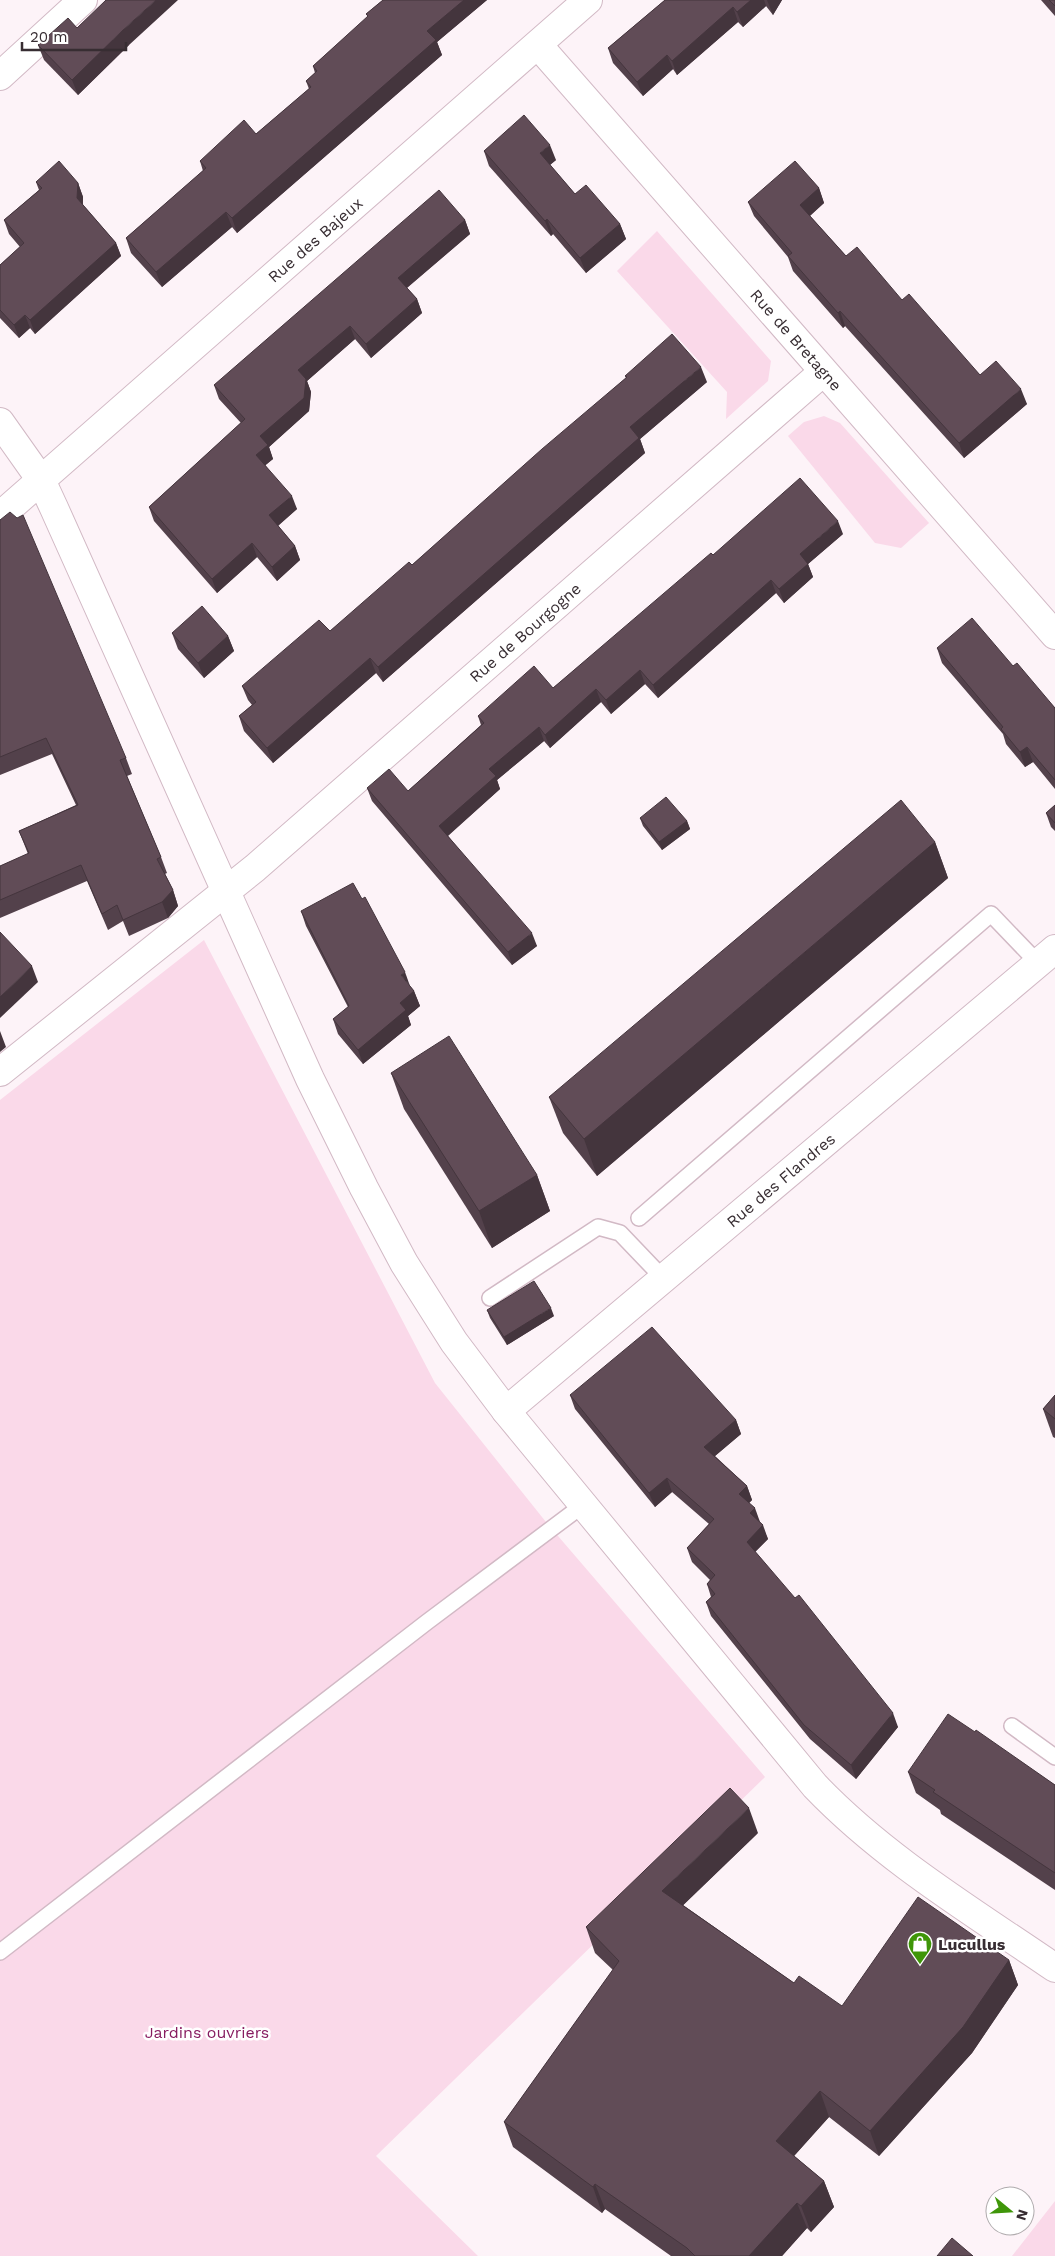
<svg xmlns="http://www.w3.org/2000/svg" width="1055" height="2256" font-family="'Work Sans',sans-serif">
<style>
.green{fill:#fad9e9}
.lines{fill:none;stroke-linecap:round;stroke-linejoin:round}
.lane-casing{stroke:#d2b9c5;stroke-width:18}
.street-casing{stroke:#d2b9c5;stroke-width:30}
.secondary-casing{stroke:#d2b9c5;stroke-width:30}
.lane{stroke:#fff;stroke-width:15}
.street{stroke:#fff;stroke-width:28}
.secondary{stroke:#fff;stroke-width:28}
.wall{fill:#53414b}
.shaded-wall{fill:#44353d}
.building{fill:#614c57;stroke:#44353d}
.labels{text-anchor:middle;stroke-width:5;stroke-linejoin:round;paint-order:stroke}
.street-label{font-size:16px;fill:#372d32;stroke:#fff}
.poi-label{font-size:16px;font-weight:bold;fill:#372d32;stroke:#fff;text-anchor:start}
.park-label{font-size:16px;fill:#871c60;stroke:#fff}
</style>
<rect width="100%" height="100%" fill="#fdf3f8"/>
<g class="green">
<path d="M 657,231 L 771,361 L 768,381 L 726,419 L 727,392 L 617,271 Z"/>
<path d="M 824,416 L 840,423 L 929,523 L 901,548 L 875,543 L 788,436 L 804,422 Z"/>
<path d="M 204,940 L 435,1383 L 546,1522 L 765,1777 L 376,2156 L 478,2256 L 0,2256 L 0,1100 Z"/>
<path d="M 1055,2201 L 1055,2256 L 1012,2256 Z"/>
</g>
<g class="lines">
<defs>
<g id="lane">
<path d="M 639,1218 L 991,914 L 1038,963"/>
<path d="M 490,1298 L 598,1227 L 620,1233 L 663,1278"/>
<path d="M 1012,1726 L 1055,1757"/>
<path d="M 0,1952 L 427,1622 L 583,1505"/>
</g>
<g id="street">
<path id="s1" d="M 538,45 L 1055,635"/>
<path d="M 0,76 L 83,0"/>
<path id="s2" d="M 0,516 L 588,0"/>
<path id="s3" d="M 0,1072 L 255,868 L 823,372"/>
<path id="s4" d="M 506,1411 L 1055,949"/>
</g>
<path id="secondary" d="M 0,422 L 41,480 L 54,508 L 310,1079 L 364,1188 L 404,1263 L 454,1342 L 506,1411 L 815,1786 C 885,1859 972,1911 1055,1968"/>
</defs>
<use href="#lane" class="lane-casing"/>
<use href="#street" class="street-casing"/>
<use href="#secondary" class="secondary-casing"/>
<use href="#lane" class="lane"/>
<use href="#street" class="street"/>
<use href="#secondary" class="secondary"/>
</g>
<g class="wall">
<path d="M 383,0 L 487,0 L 437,42 L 442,55 L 237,233 L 232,227 L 162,287 L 131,253 L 126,238 L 203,171 L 200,161 L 256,134 L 309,89 L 306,81 L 315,73 L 313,66 L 368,17 L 366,14 Z"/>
<path d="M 665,0 L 782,0 L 773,15 L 766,6 L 743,27 L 738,22 L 677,75 L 673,69 L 643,96 L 613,63 L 608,48 Z"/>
<path d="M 1041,0 L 1055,0 L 1055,16 Z"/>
<path d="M 77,28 L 129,45 L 78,95 L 44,60 L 38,45 Z"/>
<path d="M 484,151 L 556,160 L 550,165 L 575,194 L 620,224 L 626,239 L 586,273 L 553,234 L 551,236 L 489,166 Z"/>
<path d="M 36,182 L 78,183 L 83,197 L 83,205 L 116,243 L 121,256 L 35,334 L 30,328 L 19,338 L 0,318 L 0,265 L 20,247 L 9,234 L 4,220 L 39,190 Z"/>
<path d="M 819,188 L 824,203 L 810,216 L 846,256 L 902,300 L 980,375 L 1027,404 L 964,458 L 845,326 L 843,328 L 793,271 L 788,257 L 754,216 L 748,202 Z"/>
<path d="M 465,220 L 470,234 L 407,288 L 417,299 L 422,313 L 371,358 L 355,339 L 307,381 L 311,392 L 309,411 L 269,447 L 273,459 L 265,465 L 297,509 L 278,526 L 295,546 L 300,560 L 277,581 L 257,557 L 217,593 L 154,521 L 149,507 L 241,423 L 219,399 L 214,385 Z"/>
<path d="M 625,376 L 707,382 L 640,439 L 645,453 L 383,682 L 376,673 L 273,763 L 244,731 L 239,716 L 252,705 L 248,700 L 242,686 L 330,631 L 412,565 L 626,378 Z"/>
<path d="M 0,520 L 126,758 L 132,774 L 127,776 L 161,857 L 167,873 L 165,874 L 173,890 L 178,906 L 168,918 L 129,936 L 123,921 L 108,930 L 87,881 L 0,918 L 0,866 L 28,854 L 19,831 L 76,805 L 52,754 L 0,775 Z"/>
<path d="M 843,534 L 808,564 L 813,577 L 784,603 L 776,593 L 658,698 L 645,684 L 611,714 L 601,702 L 550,748 L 544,741 L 497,780 L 500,789 L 448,836 L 537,946 L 512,965 L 372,801 L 367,788 L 408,791 L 481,725 L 478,716 L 553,688 L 713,555 Z"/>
<path d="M 172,633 L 228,636 L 234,651 L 204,678 L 178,649 Z"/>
<path d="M 937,648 L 1013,666 L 1055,708 L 1055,789 L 1033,762 L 1025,767 L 1006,744 L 1003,734 L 942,663 Z"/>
<path d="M 1055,805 L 1055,831 L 1051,827 L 1046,813 Z"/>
<path d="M 640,818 L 687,821 L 690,829 L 662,850 L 643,826 Z"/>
<path d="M 935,842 L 948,878 L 597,1176 L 563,1133 L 549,1097 Z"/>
<path d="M 301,911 L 410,986 L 414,991 L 420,1006 L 408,1016 L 411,1025 L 363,1064 L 338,1034 L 333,1019 L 348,1007 L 306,926 Z"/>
<path d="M 391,1073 L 537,1175 L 550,1211 L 492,1248 L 404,1109 Z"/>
<path d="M 487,1310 L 554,1316 L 507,1345 L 490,1318 Z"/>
<path d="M 570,1395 L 736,1420 L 741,1434 L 715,1456 L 747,1486 L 752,1500 L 749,1503 L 760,1522 L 768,1539 L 755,1552 L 898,1727 L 856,1779 L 810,1739 L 711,1616 L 706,1602 L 711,1597 L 707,1584 L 710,1580 L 692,1562 L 687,1548 L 709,1524 L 672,1492 L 655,1507 L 575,1409 Z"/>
<path d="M 1055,1395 L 1055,1438 L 1053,1437 L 1043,1409 Z"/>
<path d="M 975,1732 L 1055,1785 L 1055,1890 L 941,1814 L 940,1810 L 916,1793 L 908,1772 Z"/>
<path d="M 758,1833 L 683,1905 L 794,1983 L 842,2006 L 1009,1960 L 1018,1985 L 972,2053 L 879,2156 L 829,2117 L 794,2156 L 824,2181 L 834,2207 L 811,2232 L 807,2228 L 782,2256 L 671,2256 L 605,2209 L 602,2213 L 513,2147 L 504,2122 L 613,1970 L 595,1953 L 586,1927 Z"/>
</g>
<g class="shaded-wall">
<path d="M 156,0 L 178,0 L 129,45 L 78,95 L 72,80 L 123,30 Z"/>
<path d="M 464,0 L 487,0 L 437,42 L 442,55 L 237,233 L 232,218 L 427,31 Z"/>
<path d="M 751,0 L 764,0 L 766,6 L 743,27 L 737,12 Z"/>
<path d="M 767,0 L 782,0 L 773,15 Z"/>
<path d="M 733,7 L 738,22 L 677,75 L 672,61 Z"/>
<path d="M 667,55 L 673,69 L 643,96 L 637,82 Z"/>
<path d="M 550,145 L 556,160 L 546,168 L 540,153 Z"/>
<path d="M 78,183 L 83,197 L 82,212 L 77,198 Z"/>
<path d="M 819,188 L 824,203 L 806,219 L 800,205 Z"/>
<path d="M 226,212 L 232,227 L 162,287 L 156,272 Z"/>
<path d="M 547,219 L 553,234 L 551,236 L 545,221 Z"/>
<path d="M 465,220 L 470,234 L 403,291 L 398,278 Z"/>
<path d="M 620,224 L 626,239 L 586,273 L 580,258 Z"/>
<path d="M 116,243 L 121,256 L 35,334 L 30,320 Z"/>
<path d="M 417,299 L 422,313 L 371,358 L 366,344 Z"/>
<path d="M 840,311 L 845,326 L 843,328 L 838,313 Z"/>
<path d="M 25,315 L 30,328 L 19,338 L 14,325 Z"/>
<path d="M 350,326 L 355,339 L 307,381 L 311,392 L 309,411 L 269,447 L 273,459 L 261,469 L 256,455 L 260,436 L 298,370 Z"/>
<path d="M 701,367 L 707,382 L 640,439 L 645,453 L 383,682 L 378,667 L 630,427 Z"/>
<path d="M 1021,389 L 1027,404 L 964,458 L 959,443 Z"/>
<path d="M 292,496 L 297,509 L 274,529 L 269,515 Z"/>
<path d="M 838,521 L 843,534 L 808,564 L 813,577 L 784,603 L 779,589 L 800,554 Z"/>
<path d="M 252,543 L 257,557 L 217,593 L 212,579 Z"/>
<path d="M 295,546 L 300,560 L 277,581 L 272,567 Z"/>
<path d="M 771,580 L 776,593 L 658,698 L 653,685 Z"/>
<path d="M 228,636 L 234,651 L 204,678 L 198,663 Z"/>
<path d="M 370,658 L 376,673 L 273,763 L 267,748 Z"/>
<path d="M 640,670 L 645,684 L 611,714 L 606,700 Z"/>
<path d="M 596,689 L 601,702 L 550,748 L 545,735 Z"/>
<path d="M 539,727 L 544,741 L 497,780 L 500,789 L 444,839 L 439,826 L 489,769 Z"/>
<path d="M 1027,747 L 1033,762 L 1025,767 L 1020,752 Z"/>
<path d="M 687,821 L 690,829 L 662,850 L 659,842 Z"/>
<path d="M 935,842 L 948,878 L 597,1176 L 584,1139 Z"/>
<path d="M 173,890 L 178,906 L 168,918 L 162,902 Z"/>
<path d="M 532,933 L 537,946 L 512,965 L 508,952 Z"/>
<path d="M 32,966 L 38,982 L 0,1018 L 0,997 Z"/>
<path d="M 405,972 L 410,986 L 401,975 Z"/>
<path d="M 414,991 L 420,1006 L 408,1016 L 411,1025 L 363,1064 L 358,1050 L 400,1003 Z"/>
<path d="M 0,1031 L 6,1047 L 0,1052 Z"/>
<path d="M 537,1175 L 550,1211 L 492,1248 L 479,1211 Z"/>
<path d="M 551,1308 L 554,1316 L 507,1345 L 504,1337 Z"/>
<path d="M 736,1420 L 741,1434 L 709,1461 L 704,1447 Z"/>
<path d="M 667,1478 L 672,1492 L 655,1507 L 649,1493 Z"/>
<path d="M 747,1486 L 752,1500 L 744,1508 L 739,1494 Z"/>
<path d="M 755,1508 L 760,1522 L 750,1513 Z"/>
<path d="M 763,1525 L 768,1539 L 752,1555 L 747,1542 Z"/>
<path d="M 893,1713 L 898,1727 L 856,1779 L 851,1765 Z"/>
<path d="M 749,1808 L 758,1833 L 672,1916 L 662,1891 Z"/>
<path d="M 1009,1960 L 1018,1985 L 972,2053 L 879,2156 L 870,2131 Z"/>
<path d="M 820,2091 L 829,2117 L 785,2166 L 776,2141 Z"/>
<path d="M 824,2181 L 834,2207 L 811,2232 L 801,2206 Z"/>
<path d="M 595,2184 L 605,2209 L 602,2213 L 593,2187 Z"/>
<path d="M 797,2203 L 807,2228 L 782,2256 L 749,2256 Z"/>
</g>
<g class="building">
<path d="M 106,0 L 156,0 L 123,30 L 72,80 L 38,45 L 68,18 L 77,28 Z"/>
<path d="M 383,0 L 464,0 L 427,31 L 436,40 L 232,218 L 226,212 L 156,272 L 126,238 L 206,168 L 200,161 L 244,120 L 256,134 L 311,87 L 306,81 L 317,71 L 313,66 L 368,16 L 366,14 Z"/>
<path d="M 665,0 L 751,0 L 737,12 L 733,7 L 672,61 L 667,55 L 637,82 L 608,48 Z"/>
<path d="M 1049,0 L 1055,0 L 1055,6 Z"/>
<path d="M 524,115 L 550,145 L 540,153 L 575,194 L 586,185 L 620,224 L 580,258 L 547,219 L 545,221 L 484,151 Z"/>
<path d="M 59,161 L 78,183 L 77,198 L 116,243 L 30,320 L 25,315 L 14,325 L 0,310 L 0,265 L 24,243 L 4,220 L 42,188 L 36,182 Z"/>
<path d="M 795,161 L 819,188 L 800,205 L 846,256 L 857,247 L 902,300 L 909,294 L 980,375 L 996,361 L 1021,389 L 959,443 L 840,311 L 838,313 L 788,256 L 792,253 L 748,202 Z"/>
<path d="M 439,190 L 465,220 L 398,278 L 417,299 L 366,344 L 350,326 L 298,370 L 306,379 L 304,398 L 260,436 L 268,445 L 256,455 L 292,496 L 269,515 L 295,546 L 272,567 L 252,543 L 212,579 L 149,507 L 245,419 L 214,385 Z"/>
<path d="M 672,334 L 701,367 L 630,427 L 639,438 L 378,667 L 370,658 L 267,748 L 239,716 L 256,702 L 242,686 L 319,620 L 330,631 L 409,562 L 412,565 L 542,449 L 627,377 L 625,376 Z"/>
<path d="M 800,478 L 838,521 L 800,554 L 808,564 L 779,589 L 771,580 L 653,685 L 640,670 L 606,700 L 596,689 L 545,735 L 539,727 L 489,769 L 496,776 L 439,826 L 532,933 L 508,952 L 367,788 L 389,769 L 408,791 L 484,723 L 478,716 L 534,666 L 553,688 L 711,553 L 713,555 Z"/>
<path d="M 10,512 L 17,518 L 23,515 L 126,758 L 120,760 L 161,857 L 157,859 L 173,890 L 162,902 L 123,920 L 117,905 L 102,914 L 81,865 L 0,900 L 0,866 L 29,853 L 19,831 L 78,805 L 46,738 L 0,757 L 0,520 Z"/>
<path d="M 202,606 L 228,636 L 198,663 L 172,633 Z"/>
<path d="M 972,618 L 1013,666 L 1017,663 L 1055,708 L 1055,780 L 1027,747 L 1020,752 L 1001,729 L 1003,727 L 937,648 Z"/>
<path d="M 666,797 L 687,821 L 659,842 L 640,818 Z"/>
<path d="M 901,800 L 935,842 L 584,1139 L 549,1097 Z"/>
<path d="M 1055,805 L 1055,823 L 1046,813 Z"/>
<path d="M 353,883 L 362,899 L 365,897 L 405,972 L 401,975 L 414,991 L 400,1003 L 406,1010 L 358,1050 L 333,1019 L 349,1006 L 301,911 Z"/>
<path d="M 0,932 L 32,966 L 0,997 Z"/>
<path d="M 449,1036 L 537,1175 L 479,1211 L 391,1073 Z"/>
<path d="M 534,1281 L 551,1308 L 504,1337 L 487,1310 Z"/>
<path d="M 652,1327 L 736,1420 L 704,1447 L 747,1486 L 739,1494 L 755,1508 L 750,1513 L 763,1525 L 747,1542 L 795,1598 L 799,1595 L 893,1713 L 851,1765 L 804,1725 L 706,1602 L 715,1594 L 707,1584 L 715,1575 L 687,1548 L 714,1519 L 667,1478 L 649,1493 L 570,1395 Z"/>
<path d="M 1055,1395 L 1055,1419 L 1043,1409 Z"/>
<path d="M 948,1714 L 975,1732 L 976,1730 L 1055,1785 L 1055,1873 L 933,1792 L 935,1790 L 908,1772 Z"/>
<path d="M 730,1788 L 749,1808 L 662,1891 L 794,1983 L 799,1976 L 842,2006 L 918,1897 L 1009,1960 L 963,2027 L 870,2131 L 820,2091 L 776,2141 L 824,2181 L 801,2206 L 797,2203 L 749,2256 L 695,2256 L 687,2248 L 595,2184 L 593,2187 L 504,2122 L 619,1961 L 586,1927 Z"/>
<path d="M 952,2238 L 973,2256 L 937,2256 Z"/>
</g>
<defs>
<symbol id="shop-pin" viewBox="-11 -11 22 30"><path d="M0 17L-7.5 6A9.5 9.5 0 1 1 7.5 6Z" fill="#3f9609" stroke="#fff"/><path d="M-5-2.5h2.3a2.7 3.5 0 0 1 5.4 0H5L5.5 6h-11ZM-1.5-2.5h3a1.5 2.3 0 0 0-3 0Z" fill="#fff"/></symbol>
</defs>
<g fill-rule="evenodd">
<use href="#shop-pin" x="906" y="1930" width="28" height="38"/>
</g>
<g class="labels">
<g class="street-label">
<text dy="6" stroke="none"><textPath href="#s2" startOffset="419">Rue des Bajeux</textPath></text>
<text dy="6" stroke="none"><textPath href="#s1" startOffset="392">Rue de Bretagne</textPath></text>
<text dy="6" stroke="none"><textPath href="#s3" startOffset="685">Rue de Bourgogne</textPath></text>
<text dy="6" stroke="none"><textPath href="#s4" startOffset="359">Rue des Flandres</textPath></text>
</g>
<g class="poi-label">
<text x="938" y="1950">Lucullus</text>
</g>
<g class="park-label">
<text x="207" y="2038">Jardins ouvriers</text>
</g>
</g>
<g transform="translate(1010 2211) rotate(108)"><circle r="24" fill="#ffffff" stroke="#afabad"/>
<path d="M0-4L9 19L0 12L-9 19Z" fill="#3f9609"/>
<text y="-8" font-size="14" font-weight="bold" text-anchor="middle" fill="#372d32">N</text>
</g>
<path d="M22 42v8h104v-8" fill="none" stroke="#372d32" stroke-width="2.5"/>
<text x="30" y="42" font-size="15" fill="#372d32" stroke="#ffffff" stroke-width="4" paint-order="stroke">20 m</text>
</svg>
